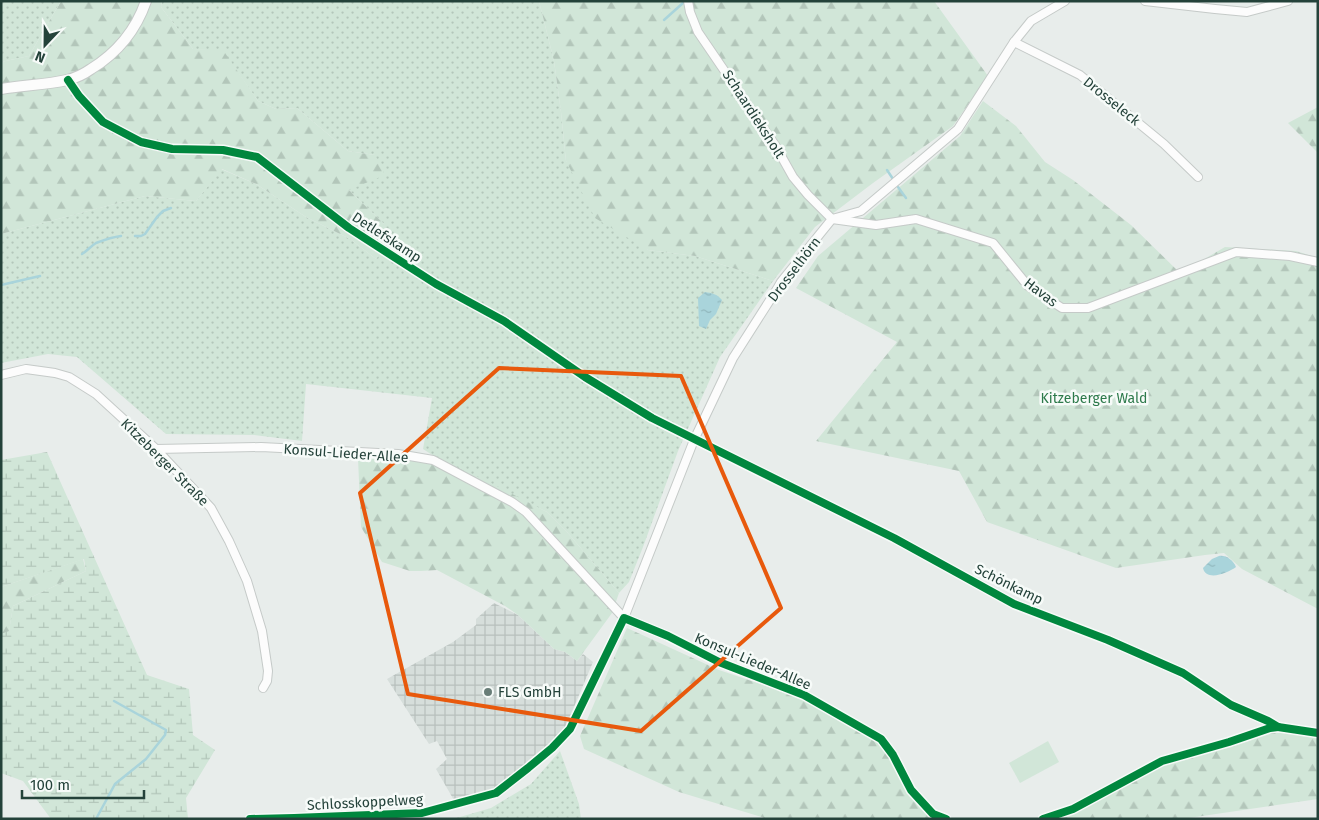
<svg xmlns="http://www.w3.org/2000/svg" width="1319" height="820" font-family="'Fira Sans',sans-serif">
<style>
.industrial{fill:url(#industrial-grid)}
.grass{fill:url(#grass-dots)}
.forest{fill:url(#forest-firs)}
.wetland{fill:url(#wetland-marsh)}
.pitch{fill:#d1e6d8}
.water{fill:url(#water-ripples)}
.lines{fill:none;stroke-linecap:round;stroke-linejoin:round}
.stream{stroke:#a9d4db;stroke-width:2.5}
.minor-casing{stroke:#c5cac8;stroke-width:10}
.tertiary-casing{stroke:#c5cac8;stroke-width:12}
.minor{stroke:#fcfcfc;stroke-width:8}
.tertiary{stroke:#fcfcfc;stroke-width:10}
.cycleway-casing{stroke:#f7fbf9;stroke-width:11}
.cycleway{stroke:#00873e;stroke-width:8}
.marked{fill:none;stroke:#e8590c;stroke-width:4;stroke-linejoin:round}
.poi-dot{fill:#697e78;stroke:#f7fbf9;stroke-width:2}
.labels{text-anchor:middle;stroke-width:5;stroke-linejoin:round;paint-order:stroke}
.street-label{font-size:14px;fill:#24423a;stroke:#f7fbf9}
.park-label{font-size:14px;fill:#2d7a4b;stroke:#f7fbf9}
.poi-label{font-size:14px;fill:#24423a;stroke:#f7fbf9;text-anchor:start}
</style>
<defs>
<pattern id="industrial-grid" width="8" height="8" patternUnits="userSpaceOnUse" patternTransform="scale(1.25)"><rect width="8" height="8" fill="#d6dedb"/><path d="M0 4h8M4 0v8" fill="none" stroke="#b8c0bd"/></pattern>
<pattern id="grass-dots" width="8" height="8" patternUnits="userSpaceOnUse" patternTransform="scale(1.25)"><rect width="8" height="8" fill="#d1e6d8"/><path d="M2 2h.1M6 6h.1" fill="none" stroke="#b3c6ba" stroke-width="1.8" stroke-linecap="round"/></pattern>
<pattern id="forest-firs" width="22" height="20" patternUnits="userSpaceOnUse" patternTransform="scale(1.25)"><rect width="22" height="20" fill="#d1e6d8"/><path d="M5 1l3.5 6h-7zM16 11l3.5 6h-7z" fill="#b3c6ba"/></pattern>
<pattern id="wetland-marsh" width="20" height="14" patternUnits="userSpaceOnUse" patternTransform="scale(1.25)"><rect width="20" height="14" fill="#d1e6d8"/><path d="M1 5h8M5 5V1M11 12h8M15 12V8" fill="none" stroke="#b3c6ba"/></pattern>
<pattern id="water-ripples" width="26" height="14" patternUnits="userSpaceOnUse" patternTransform="scale(1.25)"><rect width="26" height="14" fill="#a9d4db"/><path d="M2 4q2-2 4 0t4 0M15 11q2-2 4 0t4 0" fill="none" stroke="#91b7bd"/></pattern>
</defs>
<rect width="100%" height="100%" fill="#e8edeb"/>
<path class="industrial" d="M 494,603 L 518,615 L 554,649 L 565,652 L 577,661 L 583,654 L 593,662 L 565,728 L 529,766 L 497,790 L 455,802 L 436,769 L 447,759 L 437,741 L 429,744 L 387,679 L 453,642 L 476,625 L 476,619 Z"/>
<g class="grass">
<path d="M 1,1 L 61,1 L 29,56 L 1,62 Z"/>
<path d="M 162,1 L 539,1 L 554,61 L 561,112 L 566,161 L 648,250 L 695,256 L 773,281 L 720,357 L 678,451 L 643,547 L 629,582 L 619,593 L 567,532 L 547,512 L 440,460 L 423,449 L 432,398 L 306,384 L 302,441 L 254,435 L 166,434 L 77,357 L 48,354 L 1,363 L 1,234 L 145,196 L 196,201 L 221,169 L 256,184 L 306,217 L 350,239 L 376,259 L 384,224 L 349,190 L 375,155 L 348,151 L 297,108 L 276,109 L 258,101 L 223,51 L 193,49 L 161,7 Z"/>
<path d="M 560,751 L 579,804 L 581,819 L 453,819 L 491,808 L 531,784 Z"/>
</g>
<g class="forest">
<path d="M 61,1 L 162,1 L 161,7 L 193,49 L 223,50 L 258,101 L 276,109 L 297,108 L 348,151 L 375,155 L 385,175 L 349,190 L 384,224 L 394,239 L 376,259 L 350,239 L 306,217 L 256,184 L 222,169 L 196,201 L 145,196 L 1,234 L 1,62 L 29,56 Z"/>
<path d="M 539,1 L 934,1 L 988,76 L 953,126 L 873,183 L 815,227 L 773,281 L 695,256 L 648,250 L 595,218 L 566,161 L 561,112 L 554,61 Z"/>
<path d="M 983,101 L 1016,126 L 1045,162 L 1073,180 L 1131,225 L 1180,273 L 1225,247 L 1296,251 L 1318,258 L 1318,609 L 1242,569 L 1224,553 L 1205,555 L 1116,568 L 987,522 L 959,471 L 816,441 L 897,342 L 796,288 L 818,256 L 960,136 Z"/>
<path d="M 1318,107 L 1318,153 L 1288,123 Z"/>
<path d="M 358,458 L 416,460 L 440,460 L 487,481 L 547,512 L 567,532 L 619,593 L 612,613 L 577,661 L 565,652 L 554,649 L 518,615 L 505,606 L 437,570 L 421,571 L 410,571 L 382,562 L 361,527 Z"/>
<path d="M 83,559 L 86,571 L 13,606 L 9,632 L 1,634 L 1,587 Z"/>
<path d="M 627,628 L 719,670 L 804,699 L 879,741 L 892,758 L 909,793 L 941,819 L 768,819 L 679,792 L 584,749 L 580,736 Z"/>
<path d="M 1279,730 L 1318,735 L 1318,799 L 1182,819 L 1053,819 L 1076,813 L 1164,764 Z"/>
</g>
<path class="wetland" d="M 47,452 L 147,675 L 189,689 L 193,735 L 215,750 L 186,798 L 188,819 L 51,819 L 23,781 L 1,773 L 1,634 L 9,631 L 13,606 L 86,571 L 84,559 L 1,587 L 1,460 Z"/>
<path class="pitch" d="M 1048,741 L 1059,762 L 1020,783 L 1009,763 Z"/>
<g class="water">
<path d="M 705,292 C 712,293 717,294 722,300 L 716,314 L 710,320 L 706,329 L 699,326 L 698,298 Z"/>
<path d="M 1219,556 C 1226,555 1233,560 1236,567 C 1228,573 1206,582 1203,568 L 1212,559 Z"/>
</g>
<g class="lines">
<g class="stream">
<path d="M 664,20 L 683,3"/>
<path d="M 887,170 L 893,179"/>
<path d="M 898,187 L 906,198"/>
<path d="M 135,236 L 141,236 L 145,234 L 157,217 L 163,211 L 171,208"/>
<path d="M 82,254 C 87,251 91,246 96,243 C 104,240 113,237 121,236"/>
<path d="M 1,285 L 40,276"/>
<path d="M 96,819 L 115,784 L 146,759 L 165,735 L 166,730 L 114,701"/>
</g>
<defs>
<g id="minor">
<path d="M 688,1 L 690,12 L 698,32 L 775,145 L 793,177 L 808,195 L 832,219 L 876,225 L 916,219 L 993,243 L 1028,286 L 1062,308 L 1088,308 L 1236,252 L 1290,256 L 1318,262"/>
<path d="M 1145,1 L 1215,9 L 1247,12 L 1288,1"/>
<path d="M 1014,42 L 1080,75 L 1164,144 L 1198,177"/>
<path d="M 68,80 L 79,96 L 103,122 L 141,142 L 172,149 L 223,150 L 257,157 L 349,228 L 436,284 L 504,321 L 585,377 L 652,418 L 894,538 L 1014,604 L 1108,640 L 1183,673 L 1231,705 L 1268,721 L 1278,727 L 1318,733"/>
<path d="M 1,375 L 26,369 L 55,373 L 69,377 L 96,394 L 156,449 L 211,508 L 229,541 L 247,581 L 262,631 L 268,671 L 267,681 L 263,688"/>
<path d="M 156,449 L 261,447 L 398,454 L 433,460 L 512,502 L 526,512 L 624,618 L 668,636 L 719,662 L 804,695 L 881,739 L 893,755 L 911,790 L 933,814 L 946,819"/>
<path d="M 250,819 L 294,818 L 422,813 L 496,793 L 528,768 L 552,748 L 570,729 L 624,618 L 694,440 L 733,358 L 777,289 L 781,282 L 832,219 L 861,211 L 958,129 L 1014,42 L 1031,21 L 1065,1"/>
<path d="M 1043,819 L 1073,809 L 1162,761 L 1229,742 L 1270,728 L 1278,727"/>
</g>
<path id="tertiary" d="M 1,89 C 23,85 45,85 67,80 C 76,78 84,74 91,69 C 117,53 136,30 146,1"/>
</defs>
<use href="#minor" class="minor-casing"/>
<use href="#tertiary" class="tertiary-casing"/>
<use href="#minor" class="minor"/>
<use href="#tertiary" class="tertiary"/>
<defs>
<g id="cycleway">
<path d="M 68,80 L 79,96 L 103,122 L 141,142 L 172,149 L 223,150 L 257,157 L 349,228 L 436,284 L 504,321 L 585,377 L 652,418 L 894,538 L 1014,604 L 1108,640 L 1183,673 L 1231,705 L 1268,721 L 1278,727 L 1318,733"/>
<path d="M 250,819 L 294,818 L 422,813 L 496,793 L 528,768 L 552,748 L 570,729 L 624,618 L 668,636 L 719,662 L 804,695 L 881,739 L 893,755 L 911,790 L 933,814 L 946,819"/>
<path d="M 1043,819 L 1073,809 L 1162,761 L 1229,742 L 1270,728 L 1278,727"/>
</g>
</defs>
<use href="#cycleway" class="cycleway-casing"/>
<use href="#cycleway" class="cycleway"/>
</g>
<path class="marked" d="M 499,368 L 681,376 L 781,608 L 641,731 L 408,694 L 360,493 Z"/>
<circle class="poi-dot" cx="488" cy="692" r="5"/>
<g class="labels">
<g class="street-label">
<text transform="translate(1112 101) rotate(39)" y="5">Drosseleck</text>
<text transform="translate(754 114) rotate(57)" y="5">Schaardieksholt</text>
<text transform="translate(387 237) rotate(33)" y="5">Detlefskamp</text>
<text transform="translate(794 269) rotate(-53)" y="5">Drosselhörn</text>
<text transform="translate(1041 292) rotate(37)" y="5">Havas</text>
<text transform="translate(346 453) rotate(4)" y="5">Konsul-Lieder-Allee</text>
<text transform="translate(165 462) rotate(45)" y="5">Kitzeberger Straße</text>
<text transform="translate(1009 584) rotate(26)" y="5">Schönkamp</text>
<text transform="translate(753 661) rotate(23)" y="5">Konsul-Lieder-Allee</text>
<text transform="translate(365 802) rotate(-3)" y="5">Schlosskoppelweg</text>
</g>
<g class="park-label">
<text x="1094" y="403">Kitzeberger Wald</text>
</g>
<g class="poi-label">
<text x="498" y="697">FLS GmbH</text>
</g>
</g>
<rect width="1319" height="820" fill="none" stroke="#24423a" stroke-width="5"/>
<g transform="translate(45 45) rotate(202)" stroke="#f7fbf9" stroke-width="4" paint-order="stroke">
<path d="M0-4L9 19L0 12L-9 19Z" fill="#24423a"/>
<text y="-8" font-size="14" font-weight="bold" text-anchor="middle" fill="#24423a">N</text>
</g>
<path d="M22 790v8h122v-8" fill="none" stroke="#24423a" stroke-width="2.5"/>
<text x="30" y="790" font-size="15" fill="#24423a" stroke="#f7fbf9" stroke-width="4" paint-order="stroke">100 m</text>
</svg>
